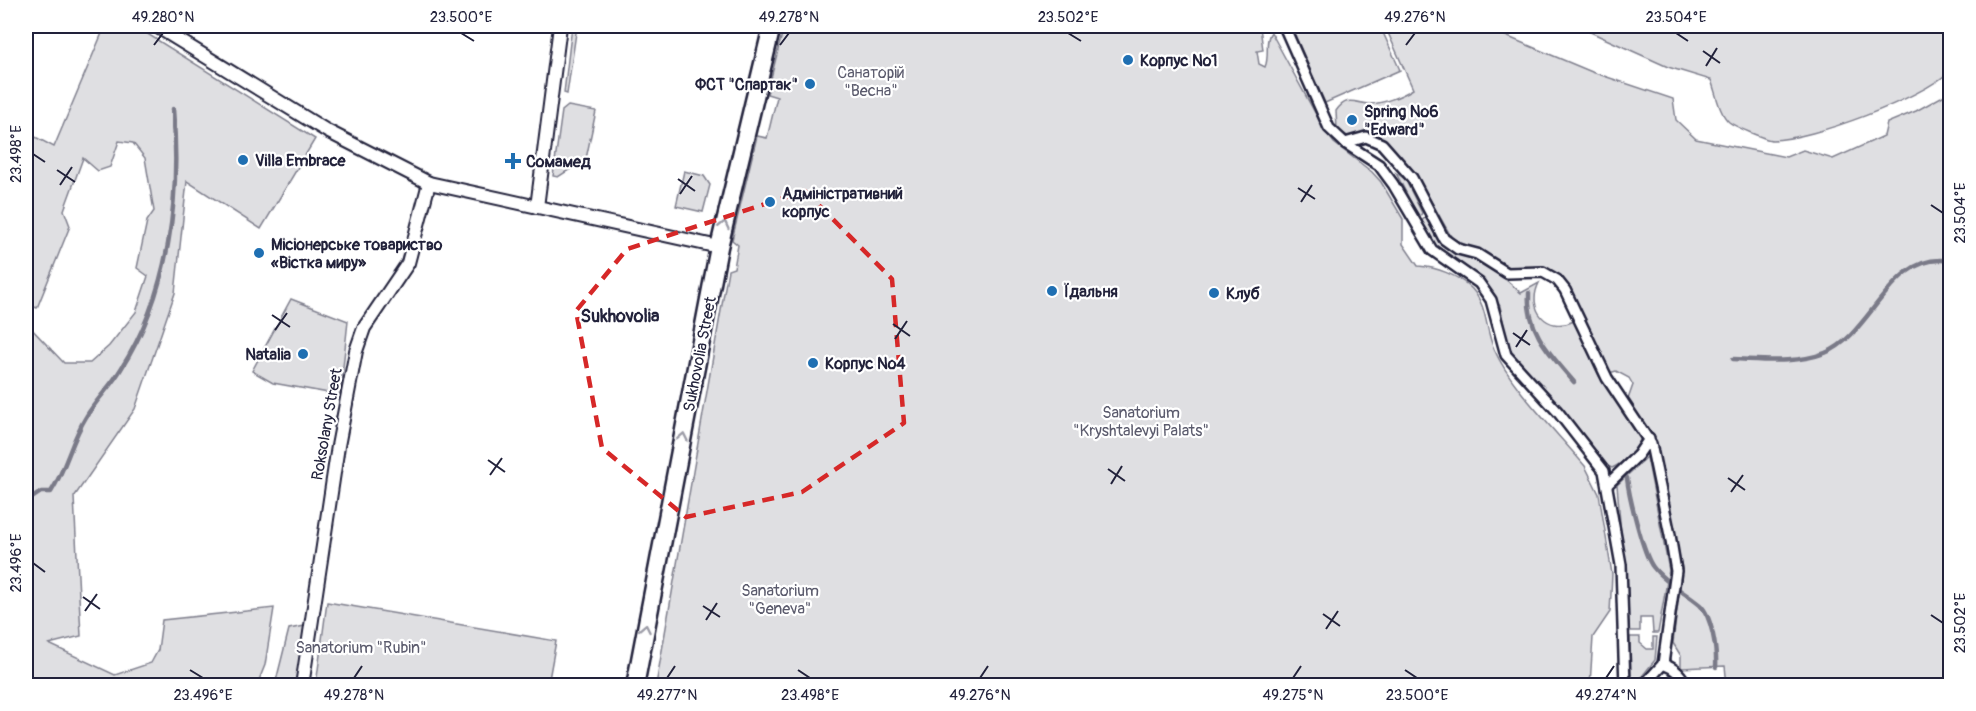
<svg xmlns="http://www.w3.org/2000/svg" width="1976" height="711" font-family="Pangolin,sans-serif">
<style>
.green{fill:#dfdfe2;stroke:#80808e;stroke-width:1.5}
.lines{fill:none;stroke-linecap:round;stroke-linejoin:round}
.stream{stroke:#7a7a88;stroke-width:4.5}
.pedestrian-casing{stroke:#22223b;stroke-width:14}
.minor-casing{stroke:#22223b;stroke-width:16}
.tertiary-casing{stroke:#22223b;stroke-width:21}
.pedestrian{stroke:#fff;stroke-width:9}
.minor{stroke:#fff;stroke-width:12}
.tertiary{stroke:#fff;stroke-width:16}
.oneway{stroke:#9c9ca7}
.marked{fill:none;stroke:#d62828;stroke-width:4.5;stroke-dasharray:12 8;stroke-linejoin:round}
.ticks{fill:none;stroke:#22223b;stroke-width:2}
.poi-dot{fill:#1f6fb2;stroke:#fff;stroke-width:2}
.labels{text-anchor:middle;stroke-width:4.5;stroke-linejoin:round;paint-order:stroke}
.poi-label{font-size:16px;font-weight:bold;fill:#22223b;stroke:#fff;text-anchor:start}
.park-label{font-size:16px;fill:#5b5b6d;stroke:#fff}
.street-label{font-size:16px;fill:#22223b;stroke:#fff}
.neighbourhood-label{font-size:18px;font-weight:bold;fill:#22223b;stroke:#fff}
.neatline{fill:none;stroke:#22223b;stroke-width:2}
.ticks-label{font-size:15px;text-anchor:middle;fill:#22223b}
</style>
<rect width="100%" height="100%" fill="#fff"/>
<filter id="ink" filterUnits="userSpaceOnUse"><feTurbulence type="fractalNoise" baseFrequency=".0167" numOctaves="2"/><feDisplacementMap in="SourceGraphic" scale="12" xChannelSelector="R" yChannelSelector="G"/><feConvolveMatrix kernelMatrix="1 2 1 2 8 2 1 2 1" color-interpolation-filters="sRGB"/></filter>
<g filter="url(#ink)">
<g class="green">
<path d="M 105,26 L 135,26 L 315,139 L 261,229 L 187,181 L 175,293 L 135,409 L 74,497 L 81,636 L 49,644 L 115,675 L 151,663 L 158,650 L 162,620 L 274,608 L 265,665 L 257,685 L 26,685 L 26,323 L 64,363 L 90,363 L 109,346 L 136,312 L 148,276 L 137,268 L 147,221 L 154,211 L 145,158 L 133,143 L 119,141 L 110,167 L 98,171 L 83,158 L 64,210 L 70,226 L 37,308 L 26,304 L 26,272 L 31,258 L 26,254 L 26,132 L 54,147 Z"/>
<path d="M 572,26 L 577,26 L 567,94 L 564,93 Z"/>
<path d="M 784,26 L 1245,26 L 1246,29 L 1260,27 L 1263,50 L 1257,51 L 1259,64 L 1265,67 C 1270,56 1264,41 1271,32 L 1325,131 L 1334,143 L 1372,172 L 1381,182 L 1403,219 L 1403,244 L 1418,266 C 1436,267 1458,275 1472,289 C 1488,307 1485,329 1494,349 C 1511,388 1557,432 1585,466 L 1599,494 L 1612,574 L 1610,612 L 1593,637 L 1590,685 L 656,685 L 728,270 L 734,268 L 738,245 L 732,240 L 757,136 L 767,138 L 777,97 L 767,94 Z"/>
<path d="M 1291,26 L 1380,26 L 1400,70 L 1325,103 Z"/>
<path d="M 1385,26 L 1482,26 L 1592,72 L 1673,99 L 1676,120 L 1696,139 L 1786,157 L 1803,150 L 1833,159 L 1884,136 L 1887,123 L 1916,111 L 1950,92 L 1950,685 L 1727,685 L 1725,666 L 1681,668 L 1681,656 L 1673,643 L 1682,568 L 1656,442 L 1627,402 L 1633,385 L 1629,378 L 1616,371 L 1609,373 L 1569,289 L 1562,279 L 1545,269 L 1510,268 L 1452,238 L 1416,175 L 1381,139 L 1369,133 L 1352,139 L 1337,129 L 1336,111 C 1347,95 1355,103 1369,104 C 1382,104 1402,96 1413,89 Z"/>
<path d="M 1577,26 L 1942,26 L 1950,30 L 1950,71 C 1923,98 1811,140 1772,140 C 1766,140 1734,126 1729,122 C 1719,113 1716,93 1711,80 L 1668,67 Z"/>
<path d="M 568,106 L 596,111 L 586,159 L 558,177 L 553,176 L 562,111 Z"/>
<path d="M 684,171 L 704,176 L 710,185 L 703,212 L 676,206 Z"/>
<path d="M 1396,173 L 1405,179 L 1422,213 L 1419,218 Z"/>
<path d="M 1425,217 C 1443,250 1449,247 1481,262 C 1495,269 1509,282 1521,293 L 1539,283 C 1526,309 1547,334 1574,321 L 1599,376 L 1641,438 C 1636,450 1624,463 1612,468 L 1603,464 L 1524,366 L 1509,351 L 1500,306 L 1482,280 L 1439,252 L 1421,222 Z"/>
<path d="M 291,299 L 348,321 L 340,395 L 273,383 L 252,371 Z"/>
<path d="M 1647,457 L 1669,570 L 1658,633 L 1653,633 L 1652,618 L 1640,618 L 1640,631 L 1629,631 L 1617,485 Z"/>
<path d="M 327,602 L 556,641 L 549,679 L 595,685 L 316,685 Z"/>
<path d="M 305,626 L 295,685 L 275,685 L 289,629 Z"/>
<path d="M 1630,637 L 1640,637 L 1640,643 L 1647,649 L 1653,649 L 1653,637 L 1657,637 L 1655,660 L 1635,685 L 1631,685 Z"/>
</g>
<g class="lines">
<g class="stream">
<path d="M 1529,293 C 1526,331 1551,355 1574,382"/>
<path d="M 1733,359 C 1763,360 1796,364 1825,353 C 1871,336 1891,250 1950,261"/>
<path d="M 1627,478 C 1629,496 1643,554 1653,567 C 1665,583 1685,592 1700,605 C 1712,616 1717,651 1716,667"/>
<path d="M 26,502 L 41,492 L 51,492 C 66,469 71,441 86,417 C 96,400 111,386 121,369 C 169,294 181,197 173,109"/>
</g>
<defs>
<g id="pedestrian">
<path d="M 1284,26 L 1329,128 L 1345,143 L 1379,165 L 1393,184 L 1432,250 L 1479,283 L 1491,300 L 1506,355 L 1558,412 L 1604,471 L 1621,565 L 1625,686"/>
<path d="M 1345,143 L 1366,137 L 1382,144 L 1412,178 L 1444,239 L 1458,249 L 1477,254 L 1507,273 L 1543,272 L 1557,280 L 1565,290 L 1607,378 L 1651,444 L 1670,535 L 1676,571 L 1663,664 L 1643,686"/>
<path d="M 1608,484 L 1638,455 L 1649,439"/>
<path d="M 1663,664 C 1674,668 1682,674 1686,686"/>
</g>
<g id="minor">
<path d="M 156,26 L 327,131 L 429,183 L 719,247"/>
<path d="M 537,207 L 560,26"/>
<path d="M 302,686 L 338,446 L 356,351 L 364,328 L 408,263 L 429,183"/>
</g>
<path id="tertiary" d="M 635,686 L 719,247 L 772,26"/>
</defs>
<use href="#pedestrian" class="pedestrian-casing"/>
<use href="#minor" class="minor-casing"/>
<use href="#tertiary" class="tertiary-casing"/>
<use href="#pedestrian" class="pedestrian"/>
<use href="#minor" class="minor"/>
<use href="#tertiary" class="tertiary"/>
</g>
<defs><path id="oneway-chevron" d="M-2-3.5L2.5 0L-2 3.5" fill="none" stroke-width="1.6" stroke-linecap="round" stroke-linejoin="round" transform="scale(1.5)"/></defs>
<g class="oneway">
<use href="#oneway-chevron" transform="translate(724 225) rotate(-77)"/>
<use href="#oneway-chevron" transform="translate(683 437) rotate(-79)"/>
<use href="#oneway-chevron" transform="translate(645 628) rotate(-79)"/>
</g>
</g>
<path class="marked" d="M 805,191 L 892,279 L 904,423 L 802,492 L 686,517 L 602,448 L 576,311 L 627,249 Z"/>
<path class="ticks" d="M 461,33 L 474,41M 1068,33 L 1081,41M 1676,33 L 1688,41M 154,45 L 163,33M 780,45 L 789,33M 1406,45 L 1415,33M 1703,51 L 1720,63M 1706,66 L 1717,48M 33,154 L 45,162M 57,170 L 75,182M 678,179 L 695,191M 60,185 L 72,167M 1298,188 L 1315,199M 680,194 L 692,176M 1301,202 L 1312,185M 1931,205 L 1943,213M 272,315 L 290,327M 893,324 L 910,336M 275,330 L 287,313M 1513,333 L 1530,345M 895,339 L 907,321M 1516,347 L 1527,330M 488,460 L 505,472M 1108,469 L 1125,481M 490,475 L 502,458M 1728,478 L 1745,490M 1111,484 L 1122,466M 1731,492 L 1743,475M 33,563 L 45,572M 83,597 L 100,609M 703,606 L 720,617M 85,611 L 97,594M 1323,614 L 1340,626M 1931,615 L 1943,623M 706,620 L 717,603M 1326,629 L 1338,611M 190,670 L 203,678M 798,670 L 810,678M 1405,670 L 1417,678M 354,678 L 362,666M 667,678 L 675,666M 980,678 L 988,666M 1293,678 L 1301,666M 1606,678 L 1614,666"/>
<g class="poi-dot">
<circle cx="1128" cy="60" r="6"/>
<circle cx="810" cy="84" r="6"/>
<circle cx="1352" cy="120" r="6"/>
<circle cx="243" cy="160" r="6"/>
<path d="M510 152h6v6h6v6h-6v6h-6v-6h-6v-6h6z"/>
<circle cx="770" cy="202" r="6"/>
<circle cx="259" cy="253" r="6"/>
<circle cx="1052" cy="291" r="6"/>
<circle cx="1214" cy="293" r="6"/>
<circle cx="303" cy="354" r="6"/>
<circle cx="813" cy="363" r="6"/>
</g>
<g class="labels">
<g class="poi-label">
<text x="1140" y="66">Корпус №1</text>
<text x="798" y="90" text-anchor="end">ФСТ "Спартак"</text>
<text x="1364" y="117">Spring №6<tspan x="1364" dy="18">"Edward"</tspan></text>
<text x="255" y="166">Villa Embrace</text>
<text x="526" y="167">Сомамед</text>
<text x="782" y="199">Адміністративний<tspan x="782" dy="18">корпус</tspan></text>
<text x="271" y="250">Місіонерське товариство<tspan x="271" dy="18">«Вістка миру»</tspan></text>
<text x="1064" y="297">Їдальня</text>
<text x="1226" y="299">Клуб</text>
<text x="291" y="360" text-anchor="end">Natalia</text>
<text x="825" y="369">Корпус №4</text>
</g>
<g class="park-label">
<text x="871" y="78">Санаторій<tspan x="871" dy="18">"Весна"</tspan></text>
<text x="1141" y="418">Sanatorium<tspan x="1141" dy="18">"Kryshtalevyi Palats"</tspan></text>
<text x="780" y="596">Sanatorium<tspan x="780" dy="18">"Geneva"</tspan></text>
<text x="361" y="653">Sanatorium "Rubin"</text>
</g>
<g class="street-label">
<text transform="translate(699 354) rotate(-79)" y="6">Sukhovolia Street</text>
<text transform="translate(326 424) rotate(-80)" y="6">Roksolany Street</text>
</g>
<g class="neighbourhood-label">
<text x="620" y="322">Sukhovolia</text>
</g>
</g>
<rect width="1976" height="711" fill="none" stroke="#fff" stroke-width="66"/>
<rect x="33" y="33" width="1910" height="645" class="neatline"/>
<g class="ticks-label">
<text x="163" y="22">49.280°N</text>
<text x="461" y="22">23.500°E</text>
<text x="789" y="22">49.278°N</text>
<text x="1068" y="22">23.502°E</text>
<text x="1415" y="22">49.276°N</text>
<text x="1676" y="22">23.504°E</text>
<text transform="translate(16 154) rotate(-90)" y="5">23.498°E</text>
<text transform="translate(1960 213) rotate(-90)" y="5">23.504°E</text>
<text transform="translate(16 563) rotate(-90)" y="5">23.496°E</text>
<text transform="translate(1960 623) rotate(-90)" y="5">23.502°E</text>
<text x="203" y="700">23.496°E</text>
<text x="354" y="700">49.278°N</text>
<text x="667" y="700">49.277°N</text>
<text x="810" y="700">23.498°E</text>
<text x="980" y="700">49.276°N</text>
<text x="1293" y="700">49.275°N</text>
<text x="1417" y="700">23.500°E</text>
<text x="1606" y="700">49.274°N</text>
</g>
</svg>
